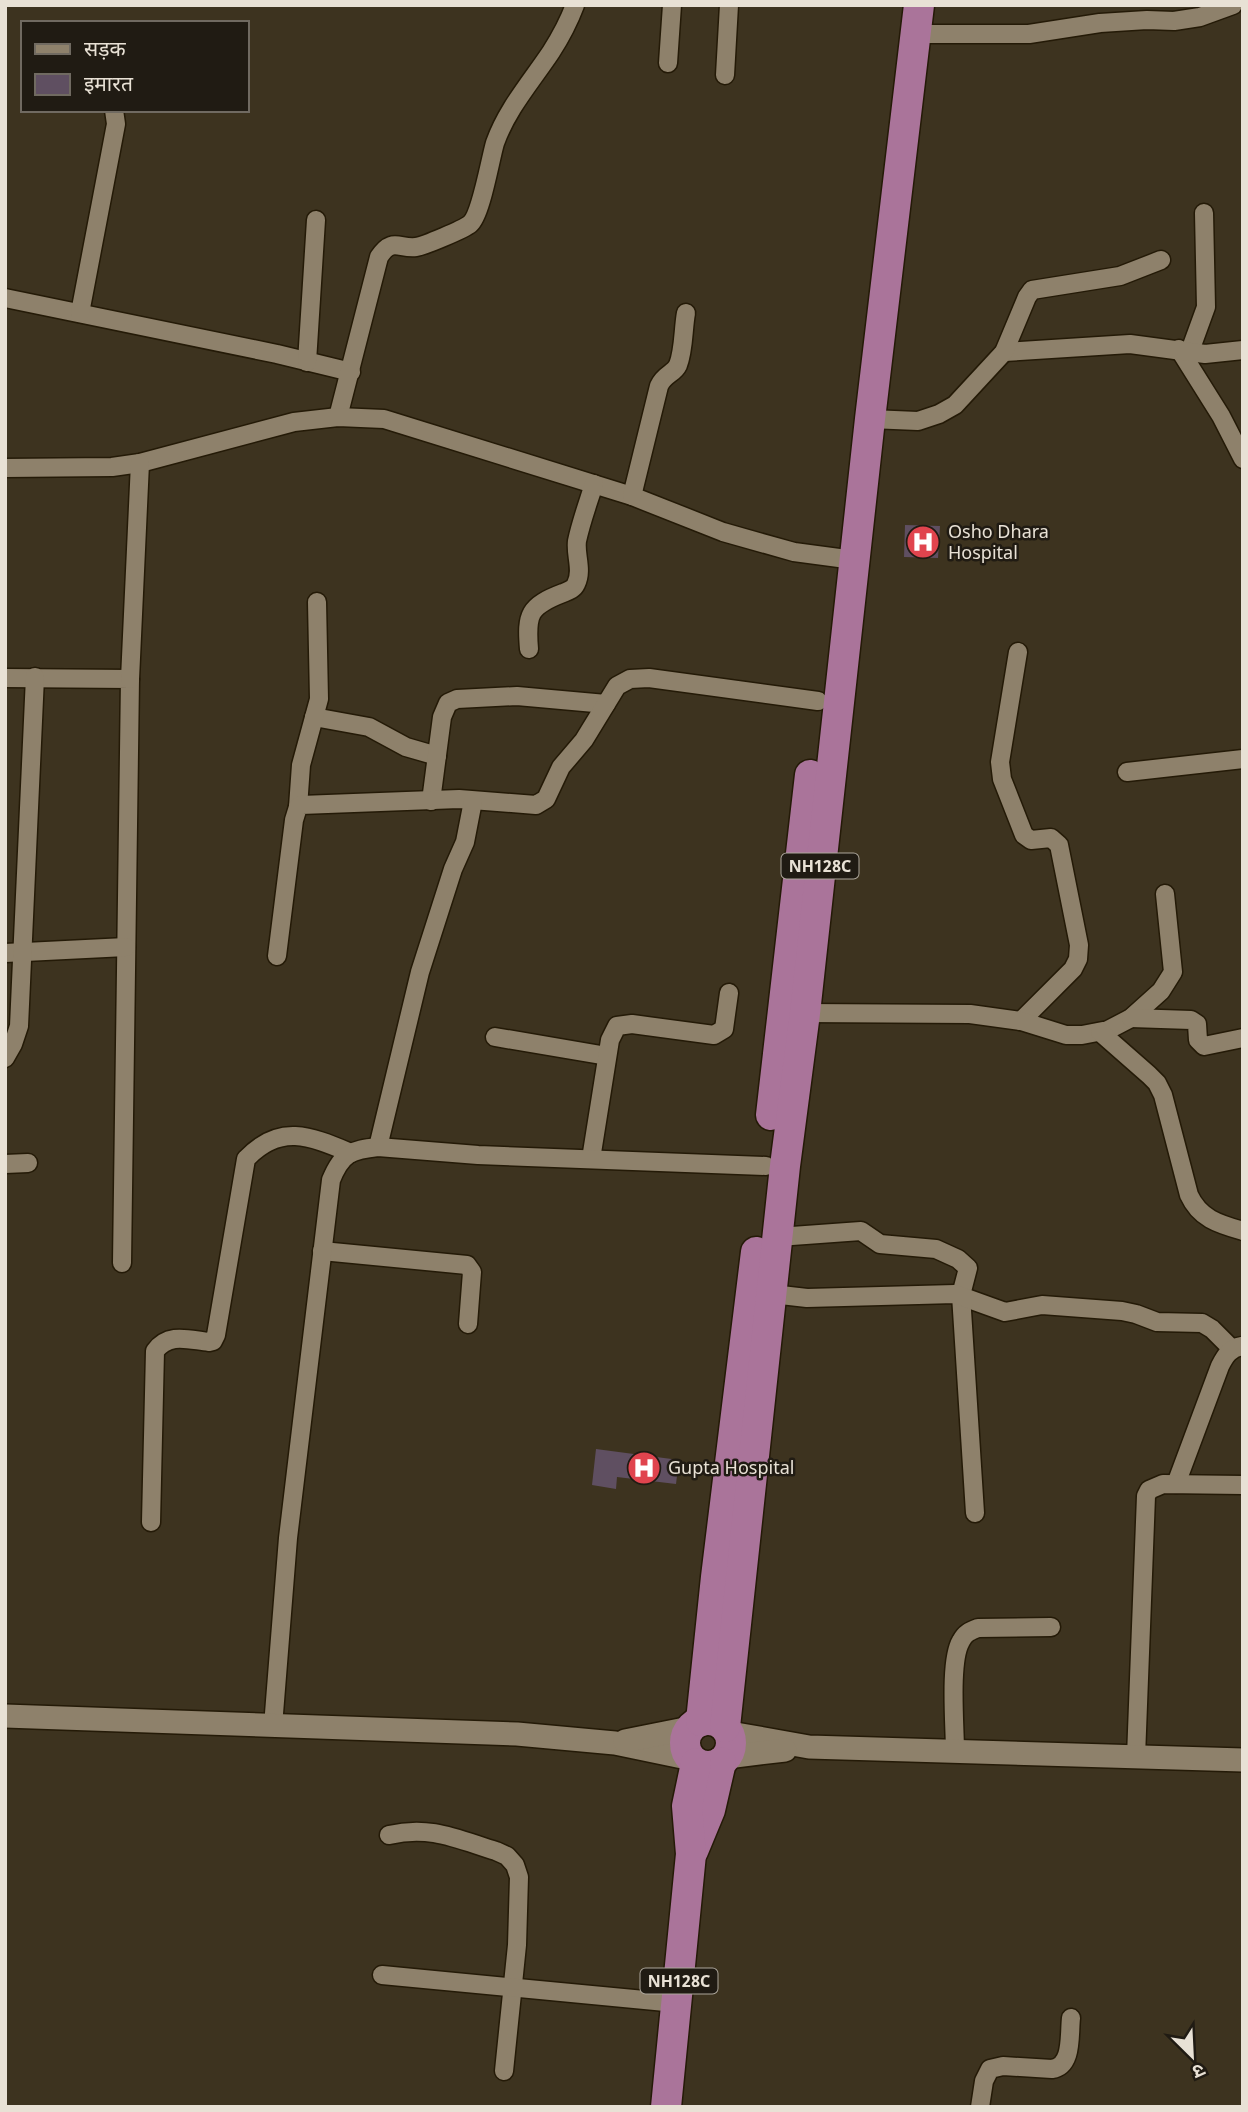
<svg xmlns="http://www.w3.org/2000/svg" width="1248" height="2112" font-family="Georgia,'Noto Sans Devanagari',serif">
<style>
.building{fill:#5f4f61}
.lines{fill:none;stroke-linecap:round;stroke-linejoin:round}
.minor-casing{stroke:#241a07;stroke-width:21}
.tertiary-casing{stroke:#241a07;stroke-width:26}
.trunk-casing{stroke:#241a07;stroke-width:33}
.minor{stroke:#8e816b;stroke-width:18}
.tertiary{stroke:#8e816b;stroke-width:23}
.trunk{stroke:#aa749a;stroke-width:30}
.labels{text-anchor:middle;stroke-width:5;stroke-linejoin:round;paint-order:stroke}
.shield{fill:#201b13;stroke:#aca69b;stroke-width:2}
.shield-label{font-size:16px;font-weight:bold;fill:#e8e1d5}
.poi-label{font-size:18px;fill:#e8e1d5;stroke:#201b13;text-anchor:start}
</style>
<rect width="100%" height="100%" fill="#3d331f"/>
<g class="building">
<path d="M 905,525 L 940,526 L 938,558 L 904,557 Z"/>
<path d="M 596,1449 L 679,1460 L 676,1484 L 617,1477 L 616,1489 L 592,1485 Z"/>
</g>
<g class="lines">
<defs>
<g id="minor">
<path d="M 915,34 L 1029,34 L 1100,23 L 1147,20 L 1174,21 L 1200,17 L 1233,5"/>
<path d="M 668,63 L 672,5"/>
<path d="M 725,75 L 729,5"/>
<path d="M 5,298 L 277,354 L 351,372"/>
<path d="M 80,313 L 116,124 L 114,110"/>
<path d="M 1179,349 L 1221,416 L 1243,459"/>
<path d="M 1190,351 L 1206,307 L 1204,213"/>
<path d="M 1004,352 L 1130,344 L 1205,354 L 1243,350"/>
<path d="M 307,362 L 316,220"/>
<path d="M 338,417 L 379,257 C 392,237 399,249 416,247 C 424,246 464,229 470,224 C 481,215 490,160 495,143 C 507,109 531,82 551,52 C 560,38 569,21 575,5"/>
<path d="M 870,419 L 918,421 L 939,414 L 955,405 L 1004,352 L 1027,297 L 1032,290 L 1120,276 L 1161,260"/>
<path d="M 5,468 L 112,467 L 140,463 L 294,422 L 338,417 L 384,419 L 632,496 L 723,532 L 794,552 L 854,560"/>
<path d="M 632,496 L 659,386 C 664,374 674,374 678,365 C 684,350 683,329 686,313"/>
<path d="M 529,649 C 526,614 529,606 563,593 C 568,591 574,589 576,584 C 583,570 575,555 577,541 C 581,522 588,503 594,484"/>
<path d="M 1018,652 L 1000,762 L 1002,779 L 1024,835 L 1031,840 L 1051,838 L 1059,845 L 1079,945 L 1078,959 L 1073,969 L 1021,1021"/>
<path d="M 5,678 L 130,679 L 122,1263"/>
<path d="M 130,679 L 140,463"/>
<path d="M 314,717 L 369,727 L 406,747 L 437,756"/>
<path d="M 1127,772 L 1243,759"/>
<path d="M 431,801 L 442,717 L 448,703 L 457,699 L 517,696 L 606,704"/>
<path d="M 298,807 L 301,765 L 319,699 L 317,602"/>
<path d="M 5,953 L 126,947"/>
<path d="M 277,956 L 294,820 L 298,807 L 301,805 L 459,799 L 536,805 L 546,799 L 561,767 L 584,740 L 617,686 L 630,679 L 649,678 L 818,701"/>
<path d="M 805,1013 L 970,1014 L 1021,1021 L 1066,1035 L 1082,1035 L 1108,1030 L 1131,1018 L 1161,991 L 1173,972 L 1165,894"/>
<path d="M 1131,1018 L 1191,1020 L 1197,1024 L 1198,1040 L 1204,1046 L 1243,1038"/>
<path d="M 1100,1032 L 1149,1075 L 1157,1083 L 1163,1095 L 1189,1195 C 1200,1219 1219,1224 1243,1231"/>
<path d="M 495,1037 L 607,1056"/>
<path d="M 5,1058 L 13,1044 L 19,1026 L 35,677"/>
<path d="M 378,1147 L 420,972 L 453,869 L 465,842 L 473,801"/>
<path d="M 591,1159 L 610,1040 L 617,1026 L 632,1024 L 714,1035 L 724,1029 L 729,993"/>
<path d="M 5,1164 L 28,1163"/>
<path d="M 778,1237 L 861,1231 L 880,1244 L 936,1249 L 958,1259 L 968,1268 L 961,1295 L 975,1513"/>
<path d="M 322,1251 L 467,1265 L 472,1272 L 468,1324"/>
<path d="M 772,1294 L 807,1298 L 955,1294 L 1005,1312 L 1042,1305 L 1122,1311 L 1136,1314 L 1157,1322 L 1202,1323 L 1212,1329 L 1232,1349"/>
<path d="M 1176,1484 L 1220,1366 C 1225,1356 1230,1348 1242,1346"/>
<path d="M 151,1522 L 155,1351 C 169,1332 189,1340 209,1342 L 213,1341 L 216,1335 L 246,1159 C 280,1123 310,1136 351,1153"/>
<path d="M 273,1726 L 288,1538 L 331,1180 C 342,1153 351,1150 378,1147 L 478,1155 L 766,1166"/>
<path d="M 955,1752 C 955,1726 949,1661 961,1641 C 965,1633 970,1631 978,1628 L 1051,1627"/>
<path d="M 1136,1757 L 1146,1496 L 1149,1490 L 1163,1484 L 1243,1485"/>
<path d="M 389,1835 C 430,1825 457,1839 496,1851 L 507,1856 L 515,1865 L 519,1877 L 517,1945 L 504,2071"/>
<path d="M 382,1975 L 676,2003"/>
<path d="M 980,2107 L 984,2081 L 990,2069 L 1003,2066 L 1052,2069 C 1073,2066 1069,2035 1071,2018"/>
</g>
<g id="tertiary">
<path d="M 5,1716 L 517,1734 L 615,1743 L 692,1759"/>
<path d="M 730,1733 L 809,1747 L 1243,1760"/>
<path d="M 625,1741 L 690,1728"/>
<path d="M 727,1757 L 785,1750"/>
</g>
<g id="trunk">
<path d="M 771,1115 L 810,775"/>
<circle cx="708" cy="1743" r="23"/>
<path d="M 701,1721 L 716,1577 L 756,1252"/>
<path d="M 725,1727 L 785,1166 L 805,1013 L 870,419 L 919,5"/>
<path d="M 693,1851 L 710,1810 L 721,1762"/>
<path d="M 666,2107 L 691,1854 L 687,1806 L 696,1763"/>
</g>
</defs>
<use href="#minor" class="minor-casing"/>
<use href="#tertiary" class="tertiary-casing"/>
<use href="#trunk" class="trunk-casing"/>
<use href="#minor" class="minor"/>
<use href="#tertiary" class="tertiary"/>
<use href="#trunk" class="trunk"/>
</g>
<defs>
<symbol id="hospital-disc" viewBox="-11 -11 22 22"><circle r="9.5" fill="#e0444e" stroke="#201b13"/><path d="M-5-5h3v3.5h4V-5h3V5h-3V1.5h-4V5h-3Z" fill="#fff"/></symbol>
</defs>
<g fill-rule="evenodd">
<use href="#hospital-disc" x="904" y="523" width="38" height="38"/>
<use href="#hospital-disc" x="625" y="1449" width="38" height="38"/>
</g>
<g class="labels">
<g class="shield">
<rect x="781.5" y="853.5" width="77" height="25" rx="5"/>
<rect x="640.5" y="1968.5" width="77" height="25" rx="5"/>
</g>
<g class="shield-label">
<text x="820" y="872">NH128C</text>
<text x="679" y="1987">NH128C</text>
</g>
<g class="poi-label">
<text x="948" y="538">Osho Dhara<tspan x="948" dy="21">Hospital</tspan></text>
<text x="668" y="1474">Gupta Hospital</text>
</g>
</g>
<rect width="1248" height="2112" fill="none" stroke="#e8e1d5" stroke-width="14"/>
<rect x="21" y="21" width="228" height="91" fill="#201b13" stroke="#706a61" stroke-width="2"/>
<rect x="35" y="44" width="35" height="10" fill="#8e816b" stroke="#706a61" stroke-width="2"/>
<text x="84" y="56" font-size="21" fill="#e8e1d5">सड़क</text>
<rect x="35" y="74" width="35" height="21" fill="#5f4f61" stroke="#706a61" stroke-width="2"/>
<text x="84" y="91" font-size="21" fill="#e8e1d5">इमारत</text>
<g transform="translate(1192 2056) rotate(156)" stroke="#201b13" stroke-width="5" paint-order="stroke">
<path d="M0-5L12 26L0 18L-12 26Z" fill="#e8e1d5"/>
<text y="-10" font-size="19" font-weight="bold" text-anchor="middle" fill="#e8e1d5">उ</text>
</g>
</svg>
